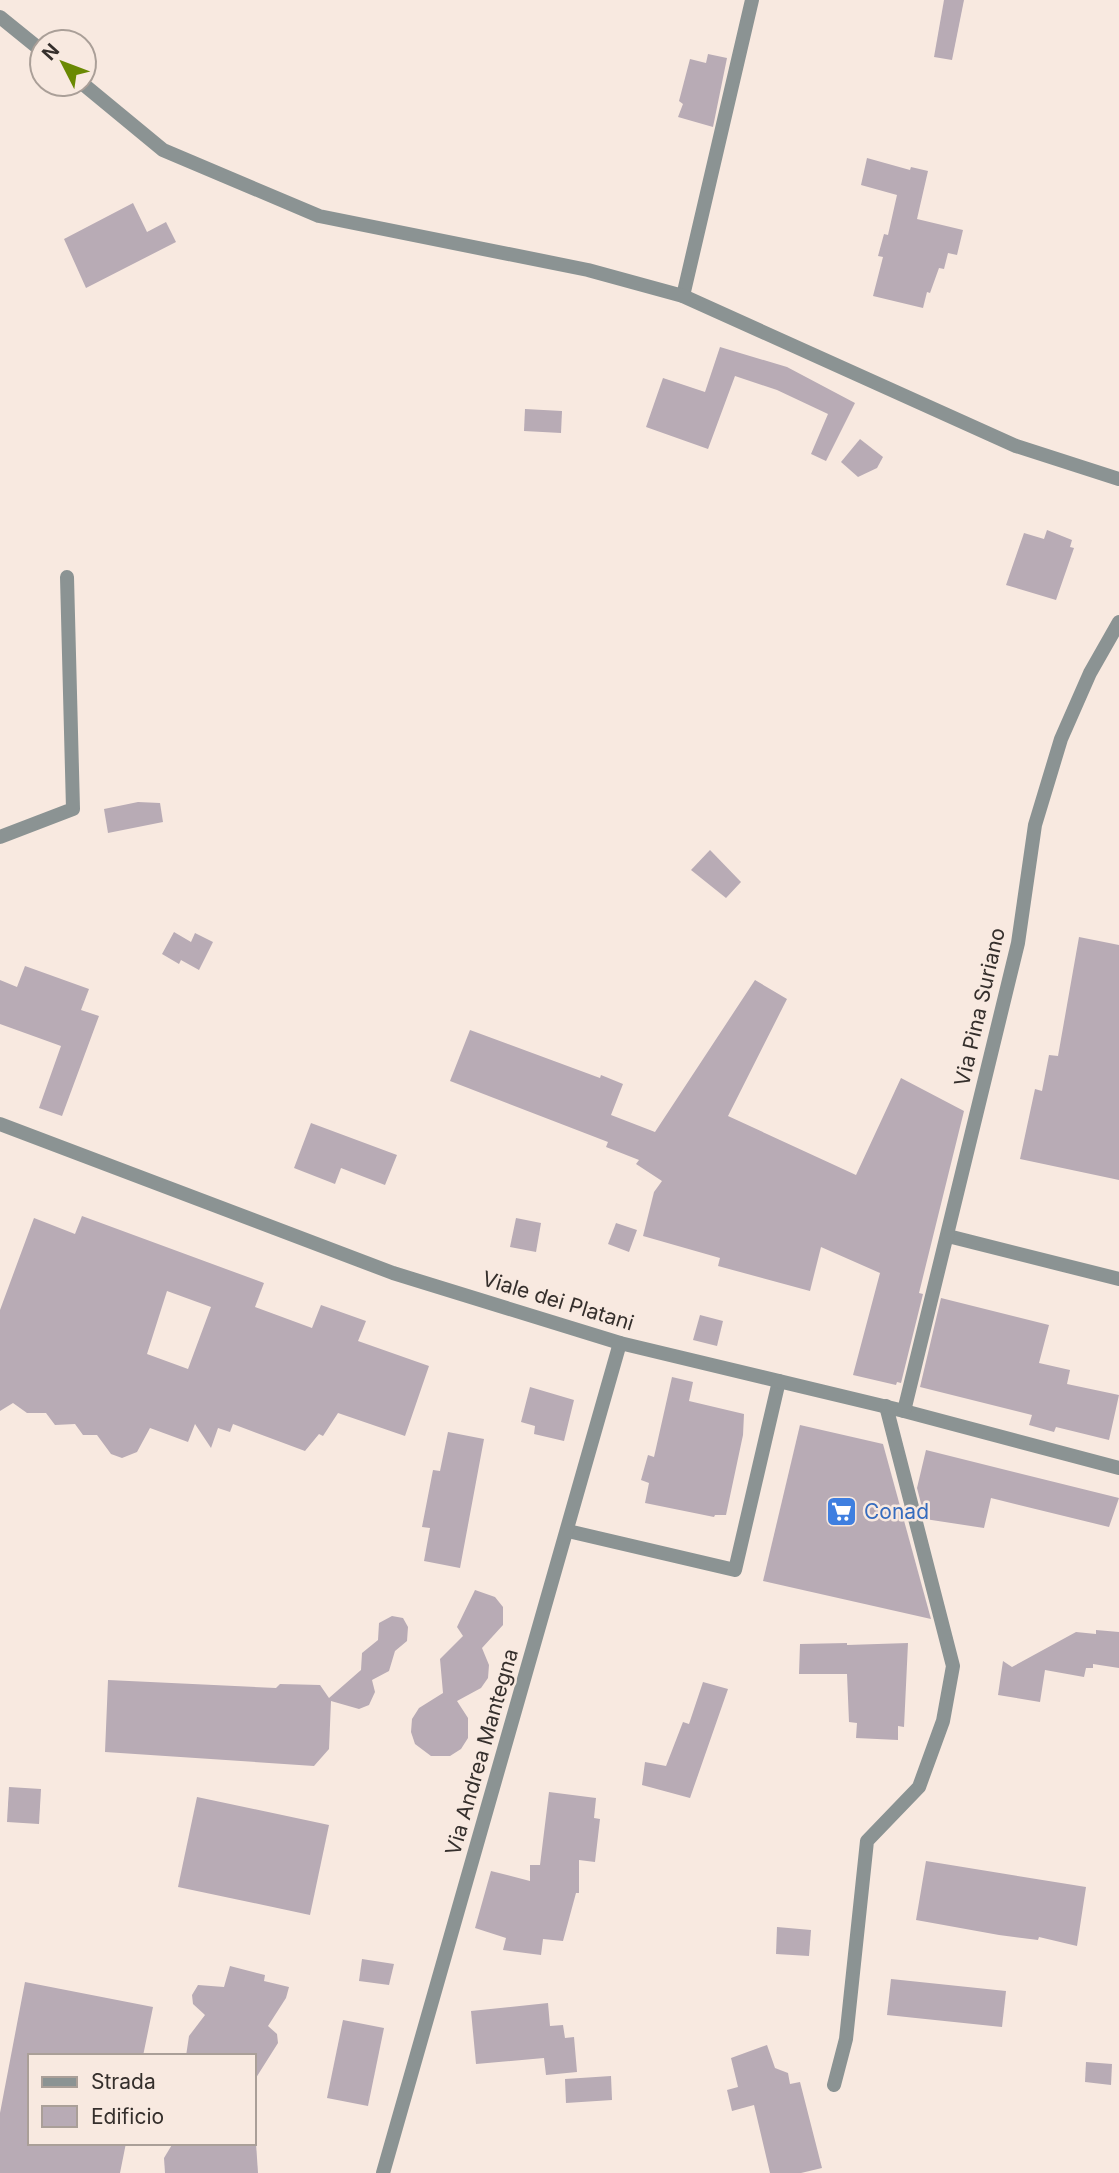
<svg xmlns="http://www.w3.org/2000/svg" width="1119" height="2173" font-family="Inter,sans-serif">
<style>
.building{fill:#b8abb5;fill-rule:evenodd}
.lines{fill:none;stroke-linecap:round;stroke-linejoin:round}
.service{stroke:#8b9393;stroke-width:14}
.minor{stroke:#8b9393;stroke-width:14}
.tertiary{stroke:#8b9393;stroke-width:14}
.labels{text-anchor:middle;stroke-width:5;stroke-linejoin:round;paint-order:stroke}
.street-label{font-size:21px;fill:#352f2c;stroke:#f8e9e0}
.shop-label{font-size:21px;fill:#366cbe;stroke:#f8e9e0;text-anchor:start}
</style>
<rect width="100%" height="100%" fill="#f8e9e0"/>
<g class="building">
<path d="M 944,0 L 964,0 L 952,60 L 934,57 Z"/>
<path d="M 708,54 L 727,58 L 713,127 L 678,117 L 683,104 L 679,101 L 690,59 L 706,63 Z"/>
<path d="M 867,158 L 910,170 L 911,167 L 928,171 L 917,219 L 963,230 L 957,255 L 948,253 L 944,269 L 939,268 L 930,293 L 927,292 L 923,308 L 873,296 L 883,257 L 878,256 L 884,234 L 888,235 L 897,195 L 861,185 Z"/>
<path d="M 133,203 L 147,232 L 166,222 L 176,242 L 86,288 L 64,239 Z"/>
<path d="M 720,347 L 787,367 L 855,403 L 826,461 L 811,454 L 828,414 L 777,390 L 735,376 L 708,449 L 646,427 L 663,378 L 705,392 Z"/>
<path d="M 525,409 L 562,411 L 561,433 L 524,431 Z"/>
<path d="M 860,439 L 883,457 L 877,468 L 858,477 L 841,462 Z"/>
<path d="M 1047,530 L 1072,540 L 1070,547 L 1074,548 L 1056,600 L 1006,585 L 1024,533 L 1044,539 Z"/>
<path d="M 138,802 L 160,803 L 163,822 L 108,833 L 104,809 Z"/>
<path d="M 710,850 L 741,882 L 726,898 L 691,870 Z"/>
<path d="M 174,932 L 191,942 L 195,933 L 213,942 L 199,970 L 181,960 L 179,964 L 162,954 Z"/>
<path d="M 1079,937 L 1119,945 L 1119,1180 L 1020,1159 L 1035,1089 L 1042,1091 L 1049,1055 L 1058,1056 Z"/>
<path d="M 25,966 L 89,989 L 81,1010 L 99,1016 L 62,1116 L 39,1108 L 61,1046 L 0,1024 L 0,980 L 17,987 Z"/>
<path d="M 755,980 L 787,999 L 728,1116 L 856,1175 L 901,1078 L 964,1111 L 919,1293 L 923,1294 L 901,1383 L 897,1382 L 896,1385 L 853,1375 L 880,1273 L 821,1247 L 810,1291 L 718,1266 L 720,1258 L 643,1236 L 654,1192 L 662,1181 L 636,1164 L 639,1160 L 606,1147 L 608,1142 L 450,1081 L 470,1030 L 600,1078 L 601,1075 L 623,1084 L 611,1115 L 655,1132 Z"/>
<path d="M 311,1123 L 397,1155 L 385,1185 L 341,1168 L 335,1184 L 294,1168 Z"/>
<path d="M 82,1216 L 264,1283 L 255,1307 L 312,1328 L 321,1305 L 366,1321 L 358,1341 L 429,1366 L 405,1436 L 338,1413 L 323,1436 L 319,1434 L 305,1451 L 233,1424 L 230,1432 L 218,1428 L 211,1448 L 195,1424 L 188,1442 L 150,1428 L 137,1452 L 122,1458 L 111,1454 L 97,1435 L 83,1435 L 75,1424 L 55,1425 L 46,1413 L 27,1413 L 13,1403 L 0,1411 L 0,1310 L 34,1218 L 75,1234 ZM 167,1291 L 211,1307 L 188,1369 L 147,1354 Z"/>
<path d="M 516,1218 L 541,1223 L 536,1252 L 510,1247 Z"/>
<path d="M 616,1223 L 637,1230 L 629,1252 L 608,1244 Z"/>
<path d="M 941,1298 L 1049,1325 L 1039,1363 L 1070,1370 L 1067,1384 L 1119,1395 L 1109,1440 L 1056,1427 L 1054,1432 L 1029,1425 L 1032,1415 L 920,1387 Z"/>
<path d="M 700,1315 L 723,1321 L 717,1346 L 693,1340 Z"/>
<path d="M 672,1377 L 693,1382 L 689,1401 L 744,1414 L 743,1435 L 726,1515 L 715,1515 L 714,1517 L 645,1503 L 649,1483 L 641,1480 L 648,1455 L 654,1457 Z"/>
<path d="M 530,1387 L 574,1400 L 564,1441 L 534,1434 L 535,1426 L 521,1422 Z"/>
<path d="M 800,1425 L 883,1444 L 931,1619 L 763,1581 Z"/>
<path d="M 448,1432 L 484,1439 L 460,1568 L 424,1561 L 430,1528 L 422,1527 L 433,1470 L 440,1471 Z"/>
<path d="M 926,1450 L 1119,1498 L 1109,1527 L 991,1498 L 984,1528 L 925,1519 L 917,1488 Z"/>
<path d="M 475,1590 L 495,1597 L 503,1607 L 503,1625 L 482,1648 L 489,1665 L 488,1678 L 481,1688 L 457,1701 L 468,1718 L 468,1738 L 461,1749 L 450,1756 L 431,1756 L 415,1744 L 411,1732 L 412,1719 L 419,1708 L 443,1693 L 440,1659 L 463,1636 L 457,1627 Z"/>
<path d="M 392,1616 L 403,1618 L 408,1627 L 407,1641 L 395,1651 L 389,1671 L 372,1680 L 375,1692 L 369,1705 L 359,1709 L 331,1701 L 329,1749 L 314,1766 L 105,1752 L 108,1680 L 276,1688 L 280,1684 L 320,1685 L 329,1698 L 361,1670 L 362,1653 L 378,1640 L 379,1623 Z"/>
<path d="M 1096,1630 L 1119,1632 L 1119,1668 L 1093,1664 L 1093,1668 L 1086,1668 L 1084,1677 L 1045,1670 L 1040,1702 L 998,1695 L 1003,1661 L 1012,1667 L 1076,1632 L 1096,1634 Z"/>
<path d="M 847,1643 L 847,1645 L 908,1643 L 904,1727 L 898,1726 L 898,1740 L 856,1738 L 857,1723 L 849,1722 L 847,1674 L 799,1674 L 800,1644 Z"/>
<path d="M 703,1682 L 728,1689 L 690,1798 L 642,1785 L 645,1762 L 666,1766 L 683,1722 L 689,1724 Z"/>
<path d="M 9,1787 L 41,1789 L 39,1824 L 7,1822 Z"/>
<path d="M 549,1792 L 596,1798 L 594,1818 L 600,1819 L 595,1862 L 579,1860 L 579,1893 L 576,1893 L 563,1941 L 543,1939 L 541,1955 L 503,1950 L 506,1938 L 475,1928 L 491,1871 L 530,1881 L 530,1865 L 540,1865 Z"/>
<path d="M 197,1797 L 329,1825 L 310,1915 L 178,1887 Z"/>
<path d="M 926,1861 L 1086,1887 L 1077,1946 L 1039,1937 L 1038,1940 L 999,1935 L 916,1920 Z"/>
<path d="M 777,1927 L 811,1930 L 809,1956 L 776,1954 Z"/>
<path d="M 362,1959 L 394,1964 L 389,1985 L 359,1981 Z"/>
<path d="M 230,1966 L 265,1975 L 264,1981 L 289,1987 L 286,1998 L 268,2026 L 277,2034 L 278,2043 L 254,2081 L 254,2056 L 186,2056 L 189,2036 L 205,2015 L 193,2004 L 192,1995 L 198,1985 L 224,1987 Z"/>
<path d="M 891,1979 L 1006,1991 L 1002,2027 L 887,2015 Z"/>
<path d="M 25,1982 L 153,2007 L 143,2056 L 30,2056 L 30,2143 L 126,2143 L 120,2173 L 0,2173 L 0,2113 Z"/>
<path d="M 548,2003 L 550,2026 L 563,2025 L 565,2038 L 574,2037 L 577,2072 L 546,2075 L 544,2058 L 476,2064 L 471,2011 Z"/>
<path d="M 343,2020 L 384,2028 L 368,2106 L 327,2098 Z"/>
<path d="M 767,2045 L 775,2068 L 788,2073 L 790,2084 L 800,2082 L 822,2168 L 801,2173 L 770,2173 L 754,2105 L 732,2111 L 727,2090 L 738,2087 L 731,2058 Z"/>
<path d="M 1086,2062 L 1112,2064 L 1111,2085 L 1085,2082 Z"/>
<path d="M 611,2076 L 612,2100 L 566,2103 L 565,2079 Z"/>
<path d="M 173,2143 L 256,2143 L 258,2173 L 165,2173 L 164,2158 Z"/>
</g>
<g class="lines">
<g class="service">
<path d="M 0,837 L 73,809 L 67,577"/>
<path d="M 568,1531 L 735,1570 L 779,1381"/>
</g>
<g class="minor">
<path d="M 683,296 L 752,0"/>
<path d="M 948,1236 L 1119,1279"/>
<path d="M 834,2085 L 846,2039 L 867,1841 L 919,1787 L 943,1721 L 953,1666 L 886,1406"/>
<path d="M 383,2173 L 620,1343"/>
</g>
<g class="tertiary">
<path d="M 0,17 L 42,51"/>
<path d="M 83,84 L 163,150 L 319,216 L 588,270 L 683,296 L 1016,446 L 1119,479"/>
<path d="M 0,1124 L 393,1273 L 620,1343 L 904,1411 L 1119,1468"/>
<path d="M 904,1411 L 1018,943 L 1035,825 L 1061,739 L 1090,673 L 1119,622"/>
</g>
</g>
<defs>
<symbol id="supermarket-square" viewBox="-11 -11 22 22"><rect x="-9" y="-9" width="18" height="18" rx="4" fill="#3f7fe0" stroke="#f8e9e0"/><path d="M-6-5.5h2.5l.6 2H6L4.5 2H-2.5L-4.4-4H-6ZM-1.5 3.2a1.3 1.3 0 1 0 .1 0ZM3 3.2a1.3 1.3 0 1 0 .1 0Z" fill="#fff"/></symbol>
</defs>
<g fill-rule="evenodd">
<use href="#supermarket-square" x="824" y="1494" width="35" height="35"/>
</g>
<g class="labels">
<g class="street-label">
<text transform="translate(980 1007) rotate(-77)" y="7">Via Pina Suriano</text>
<text transform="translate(558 1301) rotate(17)" y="7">Viale dei Platani</text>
<text transform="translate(482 1752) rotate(-74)" y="7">Via Andrea Mantegna</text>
</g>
<g class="shop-label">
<text x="864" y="1519">Conad</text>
</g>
</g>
<rect x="28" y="2054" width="228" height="91" fill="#f8e9e0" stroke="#aa9f98" stroke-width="2"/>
<rect x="42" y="2077" width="35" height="10" fill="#8b9393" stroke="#aa9f98" stroke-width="2"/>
<text x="91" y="2089" font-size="21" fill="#352f2c">Strada</text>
<rect x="42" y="2106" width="35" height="21" fill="#b8abb5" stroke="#aa9f98" stroke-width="2"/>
<text x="91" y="2124" font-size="21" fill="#352f2c">Edificio</text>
<g transform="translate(63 63) rotate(312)"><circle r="33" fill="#f8e9e0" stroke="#aa9f98" stroke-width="2"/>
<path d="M0-5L12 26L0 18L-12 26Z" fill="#6a8903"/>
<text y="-10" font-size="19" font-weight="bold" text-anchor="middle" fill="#352f2c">N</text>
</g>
</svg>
